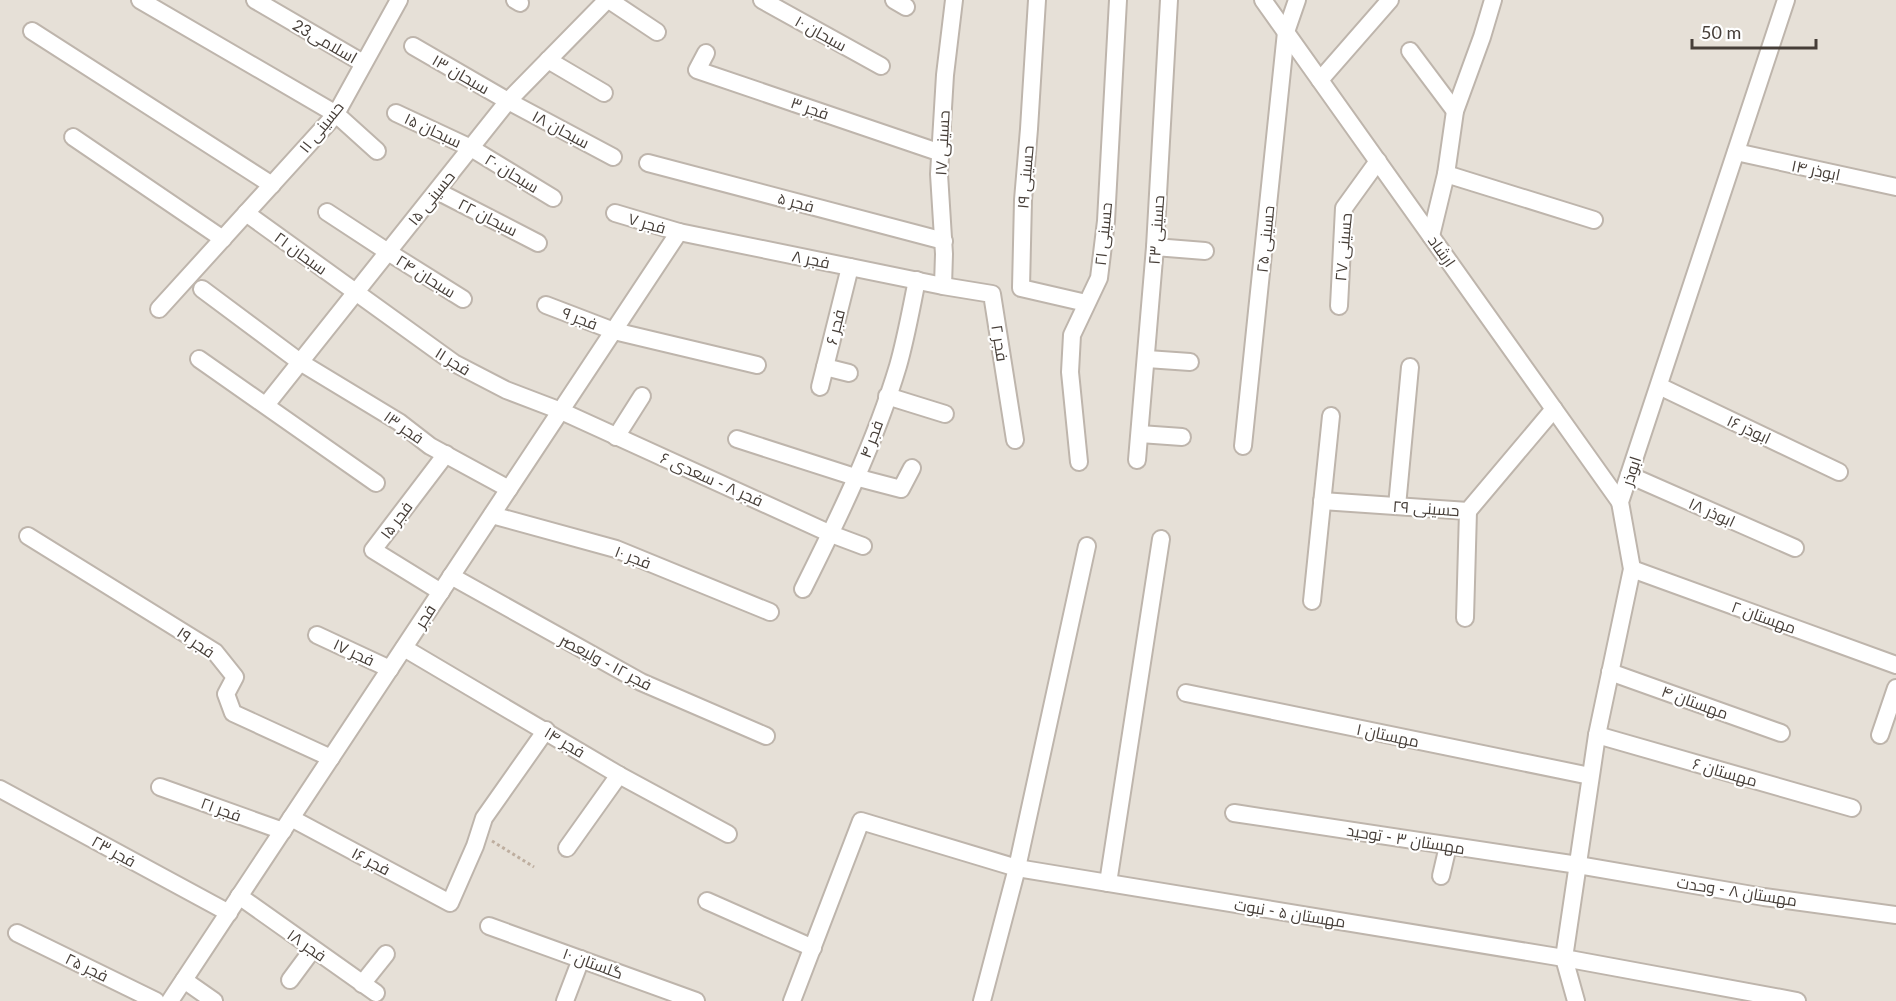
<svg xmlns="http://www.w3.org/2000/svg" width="1896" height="1001" font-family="Lato,Cairo,sans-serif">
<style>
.residential{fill:#e6e0d7}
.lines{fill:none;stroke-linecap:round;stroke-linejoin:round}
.minor-casing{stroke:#beb5ac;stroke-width:20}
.path{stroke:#beae9f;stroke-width:3;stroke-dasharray:3 3;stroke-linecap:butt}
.minor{stroke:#fff;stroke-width:16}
.labels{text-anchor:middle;stroke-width:4.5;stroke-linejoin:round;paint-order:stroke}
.street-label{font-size:16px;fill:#463e38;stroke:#fff}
</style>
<rect width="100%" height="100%" fill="#f3eee9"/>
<rect class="residential" x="0" y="0" width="1896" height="1001"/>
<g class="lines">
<defs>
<g id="minor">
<path d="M 140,0 L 336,114 L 377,151"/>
<path d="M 255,0 L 363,63"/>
<path d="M 515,0 L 520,3"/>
<path d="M 609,0 L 657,32"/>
<path d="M 762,0 L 881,66"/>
<path d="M 894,0 L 906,7"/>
<path d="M 1037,0 L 1029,129 L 1023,200 L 1021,288 L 1086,303"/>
<path d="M 1263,0 L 1620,502"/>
<path d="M 32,31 L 272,185"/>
<path d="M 413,46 L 508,101 L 613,157"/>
<path d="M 1410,51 L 1455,111"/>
<path d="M 706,53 L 697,70 L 941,153"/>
<path d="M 548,60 L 604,93"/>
<path d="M 1320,80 L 1390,0"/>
<path d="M 396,113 L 471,148 L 553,198"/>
<path d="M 73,137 L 223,239"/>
<path d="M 1736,152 L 1896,187"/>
<path d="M 648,163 L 944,241"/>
<path d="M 1446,174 L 1594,220"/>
<path d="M 437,191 L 538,243"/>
<path d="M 327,212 L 388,252 L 463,299"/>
<path d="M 246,213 L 454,363 L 506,390 L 561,411 L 831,534 L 863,546"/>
<path d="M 615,213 L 679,232 L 943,286 L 992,294 L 1015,440"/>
<path d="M 1431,236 L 1446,174 L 1455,111 L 1482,37 L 1493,0"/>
<path d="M 1155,247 L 1205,251"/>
<path d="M 943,286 L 944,254 L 939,174 L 945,75 L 954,0"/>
<path d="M 202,289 L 300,362 L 399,422 L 430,446 L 509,489"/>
<path d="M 546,305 L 614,331 L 757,365"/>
<path d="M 1339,306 L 1344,208 L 1378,161"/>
<path d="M 159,309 L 336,114 L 399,0"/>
<path d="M 199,359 L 376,483"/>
<path d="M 1147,359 L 1190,362"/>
<path d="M 825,367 L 849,373"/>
<path d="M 1659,386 L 1839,472"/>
<path d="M 820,387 L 850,267"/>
<path d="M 887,396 L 945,414"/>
<path d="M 266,405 L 508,101 L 607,0"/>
<path d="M 1140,434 L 1182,437"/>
<path d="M 616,437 L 642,396"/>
<path d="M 737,439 L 855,477 L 901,489 L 912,468"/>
<path d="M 1243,446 L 1286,32 L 1297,0"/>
<path d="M 1137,460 L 1155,247 L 1169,0"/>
<path d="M 1079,462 L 1070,372 L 1072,335 L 1099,278 L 1106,221 L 1118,0"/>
<path d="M 1629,475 L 1795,548"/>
<path d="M 1322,501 L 1468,511 L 1554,409"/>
<path d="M 1397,506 L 1410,367"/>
<path d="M 492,515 L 616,549 L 770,612"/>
<path d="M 28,536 L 215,652 L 235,677 L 226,694 L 233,713 L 331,758"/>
<path d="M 1632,569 L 1896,665"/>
<path d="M 451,576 L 641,682 L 766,736"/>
<path d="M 803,589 C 839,517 875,443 898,366 C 906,338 911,309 917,280"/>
<path d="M 441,592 L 373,550 L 446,454"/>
<path d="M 1312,601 L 1331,416"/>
<path d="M 1465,618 L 1468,511"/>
<path d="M 317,635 L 390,669"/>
<path d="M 404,648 L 619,775 L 728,834"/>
<path d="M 1610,672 L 1781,733"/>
<path d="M 1186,693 L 1590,776"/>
<path d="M 1597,735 L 1852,808"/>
<path d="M 1880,735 L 1896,688"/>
<path d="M 160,787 L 283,831"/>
<path d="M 0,789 L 229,913"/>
<path d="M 1234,813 L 1578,865 L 1764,897 L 1896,915"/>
<path d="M 291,818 L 450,903 L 475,846 L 484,818 L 546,730"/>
<path d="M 567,848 L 619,775"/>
<path d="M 1441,876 L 1448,846"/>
<path d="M 1108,883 L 1161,539"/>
<path d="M 239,896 L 376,993"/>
<path d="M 707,901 L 813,948"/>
<path d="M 489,926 L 696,1001"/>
<path d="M 17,933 L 156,1001"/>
<path d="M 184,980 L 214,1001"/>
<path d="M 290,980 L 313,949"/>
<path d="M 362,984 L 386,954"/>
<path d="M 170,1001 L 679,232"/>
<path d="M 565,1001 L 581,959"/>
<path d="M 792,1001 L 861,821 L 1017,868 L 1564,958 L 1797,1001"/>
<path d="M 982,1001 L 1017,868 L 1087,546"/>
<path d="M 1576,1001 L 1564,958 L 1597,735 L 1632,569 L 1620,502 L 1786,0"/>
</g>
</defs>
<use href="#minor" class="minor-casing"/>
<path class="path" d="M 492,841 L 534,867"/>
<use href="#minor" class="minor"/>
</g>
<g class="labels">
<g class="street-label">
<text transform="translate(821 33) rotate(29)" y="6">سبحان ۱۰</text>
<text transform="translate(325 41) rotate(30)" y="6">اسلامی23</text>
<text transform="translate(461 74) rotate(30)" y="6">سبحان ۱۳</text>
<text transform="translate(810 108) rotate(19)" y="6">فجر ۳</text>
<text transform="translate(321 127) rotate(-51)" y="6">حسینی ۱۱</text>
<text transform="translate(561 129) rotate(28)" y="6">سبحان ۱۸</text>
<text transform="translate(433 130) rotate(25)" y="6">سبحان ۱۵</text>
<text transform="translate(942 143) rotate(-87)" y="6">حسینی ۱۷</text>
<text transform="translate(1816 170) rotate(12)" y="6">ابوذر ۱۴</text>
<text transform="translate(512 173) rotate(31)" y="6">سبحان ۲۰</text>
<text transform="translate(1025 177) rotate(-85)" y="6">حسینی ۱۹</text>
<text transform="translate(431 198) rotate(-51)" y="6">حسینی ۱۵</text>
<text transform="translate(796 202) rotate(15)" y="6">فجر ۵</text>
<text transform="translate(488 217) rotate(27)" y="6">سبحان ۲۲</text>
<text transform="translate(647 223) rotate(16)" y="6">فجر ۷</text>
<text transform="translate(1156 230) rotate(-86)" y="6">حسینی ۲۳</text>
<text transform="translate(1103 234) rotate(-84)" y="6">حسینی ۲۱</text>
<text transform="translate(1265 239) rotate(-84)" y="6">حسینی ۲۵</text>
<text transform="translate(1343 247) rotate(-85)" y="6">حسینی ۲۷</text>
<text transform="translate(1442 251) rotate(55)" y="6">ارشاد</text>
<text transform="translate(301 253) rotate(36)" y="6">سبحان ۲۱</text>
<text transform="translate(811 259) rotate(12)" y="6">فجر ۸</text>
<text transform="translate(426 276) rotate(32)" y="6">سبحان ۲۴</text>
<text transform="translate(580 318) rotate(21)" y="6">فجر ۹</text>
<text transform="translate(835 327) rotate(-76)" y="6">فجر ۶</text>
<text transform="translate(1000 343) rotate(81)" y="6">فجر ۲</text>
<text transform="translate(453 361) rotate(32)" y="6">فجر ۱۱</text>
<text transform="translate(404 427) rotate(35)" y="6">فجر ۱۳</text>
<text transform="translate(1749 429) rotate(25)" y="6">ابوذر ۱۶</text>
<text transform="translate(871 439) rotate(-69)" y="6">فجر ۴</text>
<text transform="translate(1631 471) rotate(-72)" y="6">ابوذر</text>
<text transform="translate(712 479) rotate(24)" y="6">فجر ۸ - سعدی ۶</text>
<text transform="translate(1426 508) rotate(4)" y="6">حسینی ۲۹</text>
<text transform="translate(1712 512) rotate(24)" y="6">ابوذر ۱۸</text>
<text transform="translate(396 520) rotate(-53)" y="6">فجر ۱۵</text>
<text transform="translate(633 557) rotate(21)" y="6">فجر ۱۰</text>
<text transform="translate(425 616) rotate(-57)" y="6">فجر</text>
<text transform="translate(1764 617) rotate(20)" y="6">مهستان ۲</text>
<text transform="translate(196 642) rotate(34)" y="6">فجر ۱۹</text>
<text transform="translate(354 652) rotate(25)" y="6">فجر ۱۷</text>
<text transform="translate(606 662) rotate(28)" y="6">فجر ۱۲ - ولیعصر</text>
<text transform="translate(1695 702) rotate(20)" y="6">مهستان ۴</text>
<text transform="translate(1388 735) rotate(12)" y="6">مهستان ۱</text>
<text transform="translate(565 742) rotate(31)" y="6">فجر ۱۴</text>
<text transform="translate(1725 772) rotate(16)" y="6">مهستان ۶</text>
<text transform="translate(221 809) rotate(20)" y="6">فجر ۲۱</text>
<text transform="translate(1406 839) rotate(9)" y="6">مهستان ۳ - توحید</text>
<text transform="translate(114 851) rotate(29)" y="6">فجر ۲۳</text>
<text transform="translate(371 861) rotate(28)" y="6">فجر ۱۶</text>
<text transform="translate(1737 891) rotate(9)" y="6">مهستان ۸ - وحدت</text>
<text transform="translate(1290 913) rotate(9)" y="6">مهستان ۵ - نبوت</text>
<text transform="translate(307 945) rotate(35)" y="6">فجر ۱۸</text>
<text transform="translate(593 963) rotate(20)" y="6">گلستان ۱۰</text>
<text transform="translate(87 967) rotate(26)" y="6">فجر ۲۵</text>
</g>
</g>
<path d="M1692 39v9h124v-9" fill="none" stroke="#463e38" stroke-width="3"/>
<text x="1701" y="39" font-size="18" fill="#463e38" stroke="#ffffff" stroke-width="4.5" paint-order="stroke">50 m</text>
</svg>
